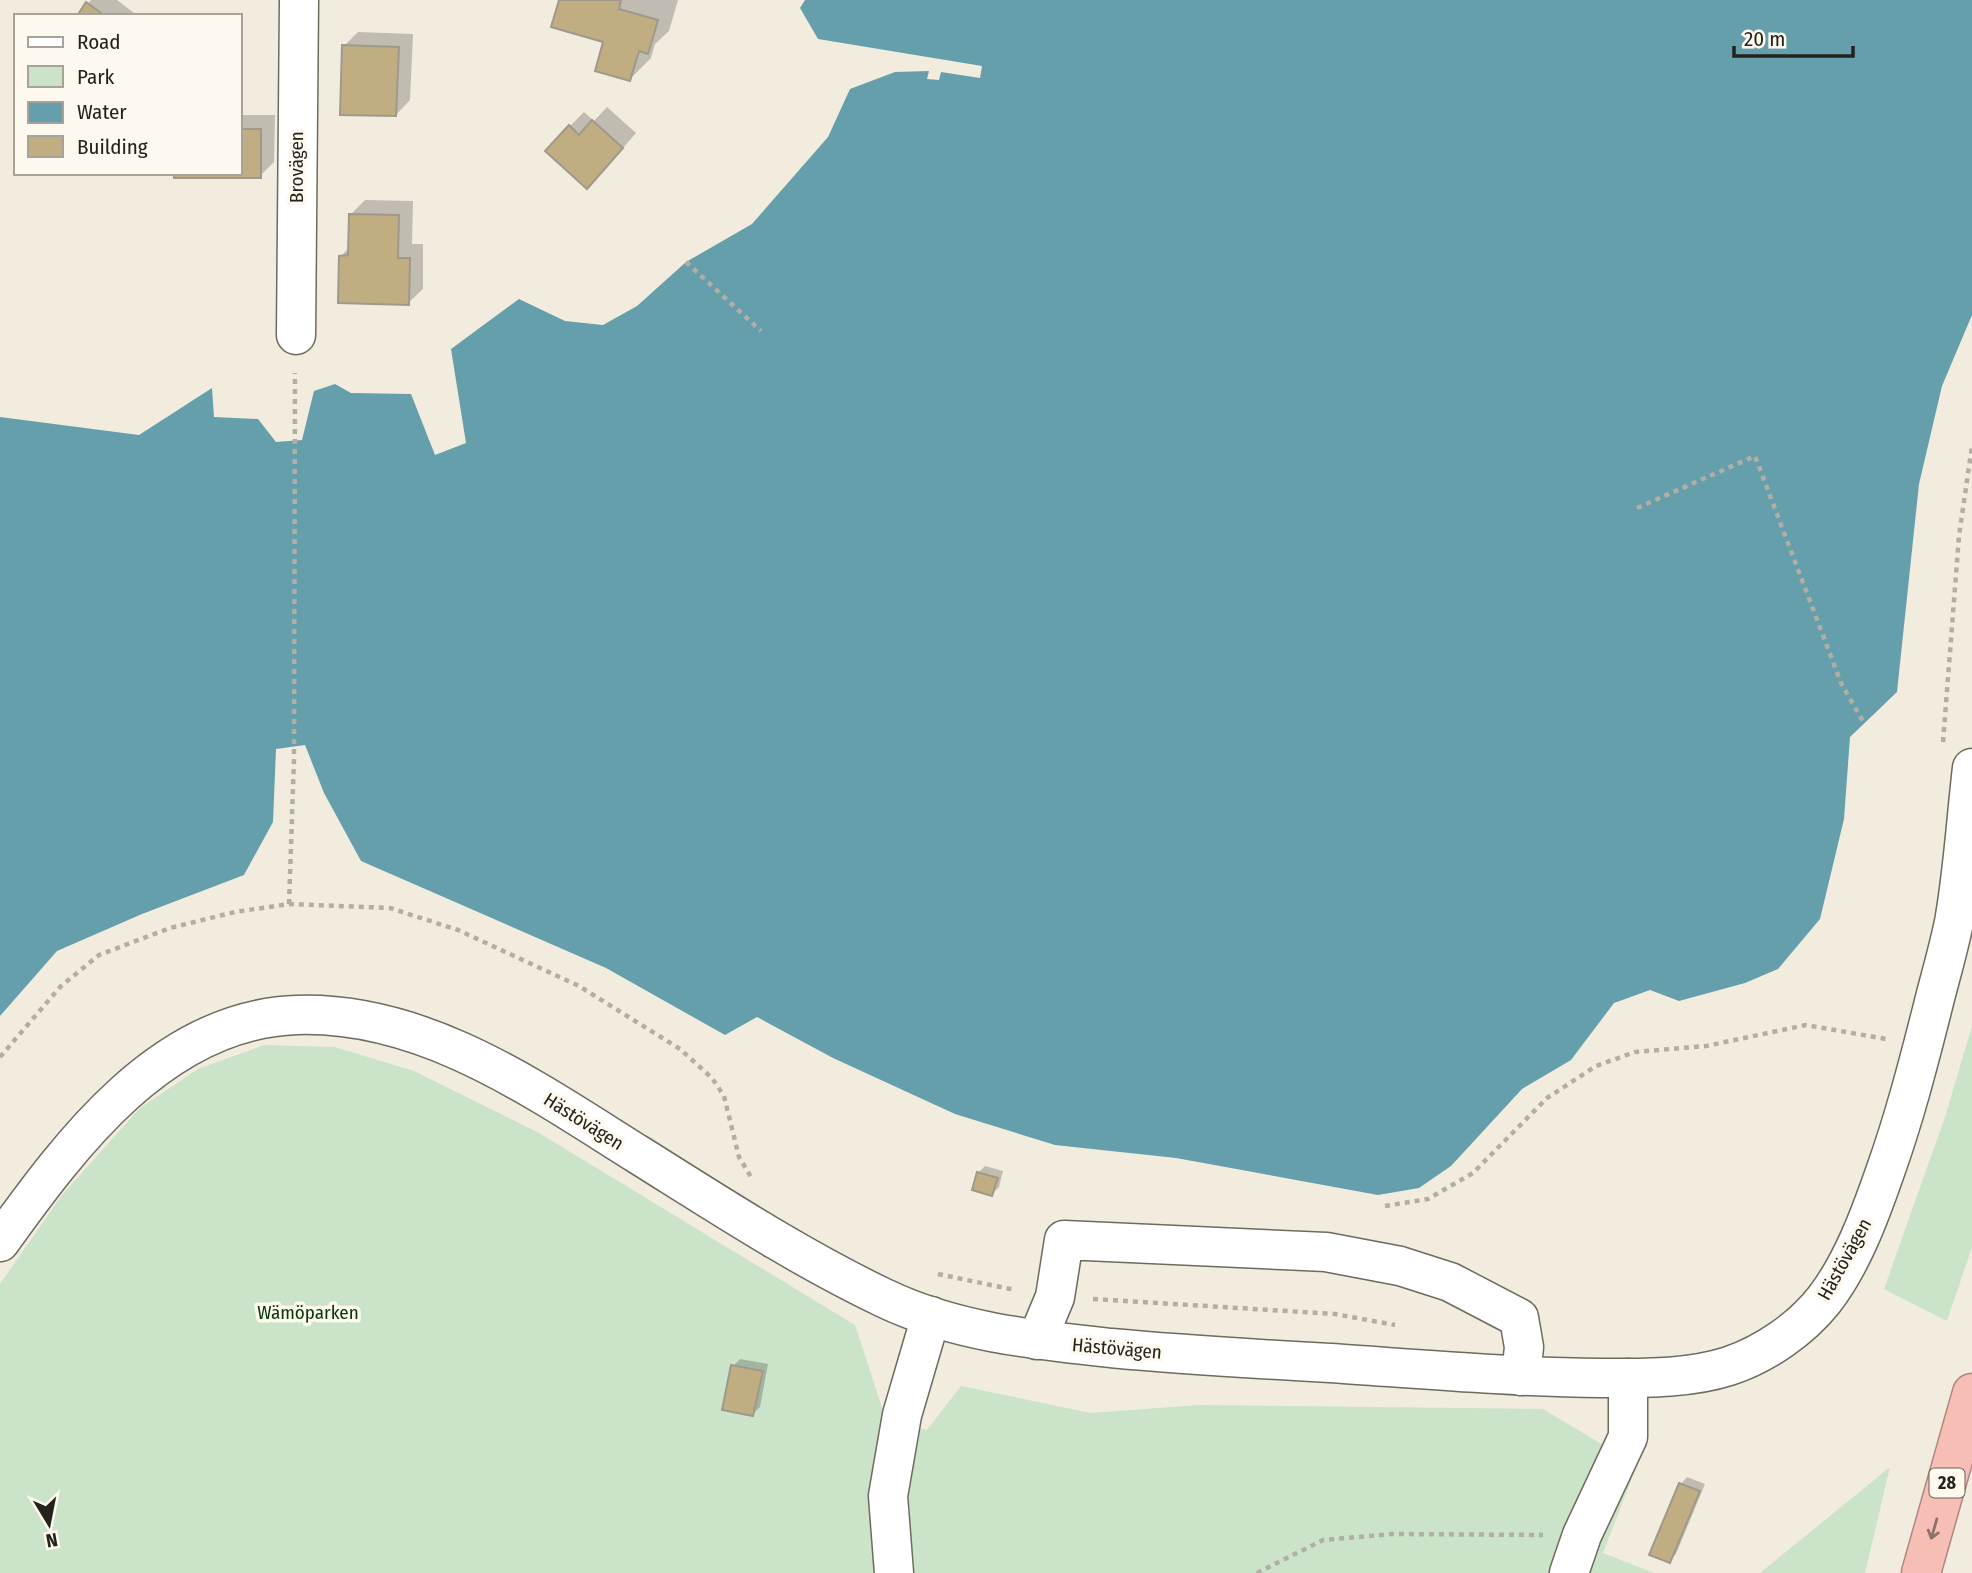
<svg xmlns="http://www.w3.org/2000/svg" width="1972" height="1573" font-family="'Fira Sans Condensed',sans-serif">
<style>
.green{fill:#cae3c9}
.water{fill:#669fac}
.shadow{fill:#0003}
.building{fill:#c0ae82;stroke:#9f998c;stroke-width:2}
.lines{fill:none;stroke-linecap:round;stroke-linejoin:round}
.minor-casing{stroke:#6f6a5e;stroke-width:41}
.highway-casing{stroke:#ae8780;stroke-width:41}
.path{stroke:#b3aea3;stroke-width:4.5;stroke-dasharray:5 5;stroke-linecap:butt}
.minor{stroke:#fff;stroke-width:38}
.highway{stroke:#f7beb5;stroke-width:38}
.oneway{stroke:#8e7069}
.labels{text-anchor:middle;stroke-width:7;stroke-linejoin:round;paint-order:stroke}
.shield{fill:#fef9ee;stroke:#66625c;stroke-width:2}
.shield-label{font-size:18px;font-weight:bold;fill:#25221d}
.street-label{font-size:19px;fill:#25221d;stroke:#fef9ee}
.park-label{font-size:19px;fill:#043807;stroke:#fef9ee}
</style>
<rect width="100%" height="100%" fill="#f2ecde"/>
<g class="green">
<path d="M 1972,1026 L 1972,1247 L 1947,1321 L 1884,1289 L 1945,1117 Z"/>
<path d="M 264,1045 L 335,1047 L 414,1071 L 539,1133 L 855,1325 L 886,1420 L 927,1430 L 961,1386 L 1091,1413 L 1198,1405 L 1543,1409 L 1637,1465 L 1603,1553 L 1654,1573 L 0,1573 L 0,1284 L 62,1195 L 140,1108 L 198,1069 Z"/>
<path d="M 1890,1467 L 1865,1573 L 1760,1573 Z"/>
</g>
<path class="water" d="M 805,0 L 1972,0 L 1972,315 L 1942,386 L 1919,484 L 1897,692 L 1850,737 L 1844,819 L 1820,919 L 1778,969 L 1745,983 L 1679,1001 L 1650,990 L 1614,1003 L 1571,1060 L 1522,1089 L 1451,1166 L 1419,1188 L 1378,1195 L 1176,1158 L 1055,1145 L 955,1114 L 833,1058 L 757,1017 L 725,1035 L 606,968 L 361,861 L 324,793 L 305,745 L 276,749 L 273,822 L 244,875 L 142,914 L 57,951 L 0,1016 L 0,417 L 139,435 L 212,388 L 214,417 L 258,419 L 276,442 L 302,440 L 314,391 L 335,384 L 351,393 L 411,394 L 435,455 L 466,443 L 451,349 L 519,299 L 565,321 L 603,325 L 637,306 L 686,262 L 752,224 L 828,137 L 850,89 L 895,72 L 929,71 L 927,79 L 939,80 L 941,72 L 980,78 L 982,66 L 818,39 L 800,8 Z"/>
<g class="shadow">
<path d="M 91,0 L 117,0 L 138,16 L 79,16 Z"/>
<path d="M 561,0 L 678,0 L 669,31 L 655,44 L 651,58 L 630,79 L 606,41 Z"/>
<path d="M 358,32 L 413,34 L 410,100 L 396,115 L 344,46 Z"/>
<path d="M 607,107 L 636,133 L 601,173 L 570,126 L 584,112 L 594,121 Z"/>
<path d="M 240,115 L 275,115 L 274,162 L 260,176 L 240,173 Z"/>
<path d="M 365,200 L 413,201 L 412,244 L 423,244 L 423,289 L 408,303 L 341,256 L 350,247 L 351,214 Z"/>
<path d="M 985,1166 L 1003,1171 L 999,1187 L 992,1194 L 978,1173 Z"/>
<path d="M 740,1359 L 768,1364 L 760,1407 L 753,1414 L 733,1366 Z"/>
<path d="M 1687,1477 L 1705,1484 L 1676,1554 L 1669,1561 L 1681,1484 Z"/>
</g>
<g class="building">
<path d="M 559,0 L 621,0 L 619,9 L 658,20 L 648,54 L 639,51 L 630,81 L 595,71 L 603,42 L 551,27 Z"/>
<path d="M 86,2 L 105,16 L 77,16 Z"/>
<path d="M 342,45 L 399,47 L 396,116 L 340,115 Z"/>
<path d="M 592,120 L 623,148 L 587,189 L 545,151 L 569,125 L 579,135 Z"/>
<path d="M 240,129 L 261,129 L 261,178 L 174,178 L 174,173 L 240,173 Z"/>
<path d="M 349,214 L 399,215 L 398,258 L 410,258 L 409,305 L 338,303 L 339,256 L 348,255 Z"/>
<path d="M 977,1172 L 998,1178 L 992,1196 L 972,1190 Z"/>
<path d="M 731,1365 L 763,1371 L 753,1416 L 722,1410 Z"/>
<path d="M 1679,1483 L 1700,1491 L 1670,1563 L 1649,1555 Z"/>
</g>
<g class="lines">
<defs>
<g id="minor">
<path d="M 296,335 L 299,0"/>
<path d="M 0,1242 C 71,1143 163,1019 297,1015 C 425,1011 535,1090 639,1155 C 719,1205 798,1257 884,1298 C 955,1332 1034,1340 1111,1348 C 1184,1355 1257,1359 1330,1363 C 1420,1369 1511,1377 1601,1378 C 1643,1378 1689,1379 1729,1366 C 1765,1354 1801,1329 1824,1300 C 1852,1264 1870,1215 1885,1172 C 1904,1119 1918,1065 1932,1010 C 1939,981 1948,952 1954,922 C 1963,872 1966,819 1972,768"/>
<path d="M 1037,1340 L 1055,1297 L 1064,1240 L 1326,1252 L 1400,1266 L 1450,1282 L 1519,1318 L 1524,1347 L 1521,1376"/>
<path d="M 894,1573 L 888,1496 L 902,1415 L 931,1316"/>
<path d="M 1569,1573 L 1582,1535 L 1628,1437 L 1628,1378"/>
</g>
<path id="highway" d="M 1921,1573 L 1972,1393"/>
</defs>
<use href="#minor" class="minor-casing"/>
<use href="#highway" class="highway-casing"/>
<g class="path">
<path d="M 686,262 L 761,331"/>
<path d="M 1637,508 L 1755,456 L 1841,683 L 1864,723"/>
<path d="M 1943,742 L 1959,536 L 1972,446"/>
<path d="M 289,904 L 294,759 L 295,373"/>
<path d="M 0,1057 L 61,986 L 99,955 L 170,928 L 235,912 L 289,904 L 390,908 L 458,930 L 579,986 L 680,1049 L 712,1078 L 724,1096 L 739,1157 L 751,1177"/>
<path d="M 1385,1206 L 1428,1199 L 1473,1173 L 1547,1098 L 1596,1066 L 1635,1052 L 1706,1046 L 1806,1025 L 1886,1039"/>
<path d="M 938,1274 L 1015,1290"/>
<path d="M 1093,1299 L 1335,1314 L 1395,1325"/>
<path d="M 1257,1573 L 1323,1540 L 1393,1534 L 1543,1535"/>
</g>
<use href="#minor" class="minor"/>
<use href="#highway" class="highway"/>
</g>
<defs><path id="oneway-shaft" d="M-6 0H5M1.5-3L5.5 0L1.5 3" fill="none" stroke-width="1.6" stroke-linecap="round" stroke-linejoin="round" transform="scale(1.75)"/></defs>
<use class="oneway" href="#oneway-shaft" transform="translate(1934 1529) rotate(106)"/>
<g class="labels">
<rect class="shield" x="1929.5" y="1468.5" width="35" height="29" rx="5"/>
<g class="shield-label">
<text x="1947" y="1489">28</text>
</g>
<g class="street-label">
<text transform="translate(296 167) rotate(-90)" y="7">Brovägen</text>
<text transform="translate(584 1121) rotate(32)" y="7">Hästövägen</text>
<text transform="translate(1844 1259) rotate(-61)" y="7">Hästövägen</text>
<text transform="translate(1117 1348) rotate(5)" y="7">Hästövägen</text>
</g>
<g class="park-label">
<text x="308" y="1319">Wämöparken</text>
</g>
</g>
<rect x="14" y="14" width="228" height="161" fill="#fef9ee" stroke="#a7a39a" stroke-width="2"/>
<rect x="28" y="37" width="35" height="10" fill="#ffffff" stroke="#a7a39a" stroke-width="2"/>
<text x="77" y="49" font-size="21" fill="#25221d">Road</text>
<rect x="28" y="66" width="35" height="21" fill="#cae3c9" stroke="#a7a39a" stroke-width="2"/>
<text x="77" y="84" font-size="21" fill="#25221d">Park</text>
<rect x="28" y="102" width="35" height="21" fill="#669fac" stroke="#a7a39a" stroke-width="2"/>
<text x="77" y="119" font-size="21" fill="#25221d">Water</text>
<rect x="28" y="136" width="35" height="21" fill="#c0ae82" stroke="#a7a39a" stroke-width="2"/>
<text x="77" y="154" font-size="21" fill="#25221d">Building</text>
<g transform="translate(49 1524) rotate(170)" stroke="#fef9ee" stroke-width="5" paint-order="stroke">
<path d="M0-5L12 26L0 18L-12 26Z" fill="#25221d"/>
<text y="-10" font-size="19" font-weight="bold" text-anchor="middle" fill="#25221d">N</text>
</g>
<path d="M1734 46v10h119v-10" fill="none" stroke="#25221d" stroke-width="3.5"/>
<text x="1744" y="46" font-size="21" fill="#25221d" stroke="#fef9ee" stroke-width="5" paint-order="stroke">20 m</text>
</svg>
